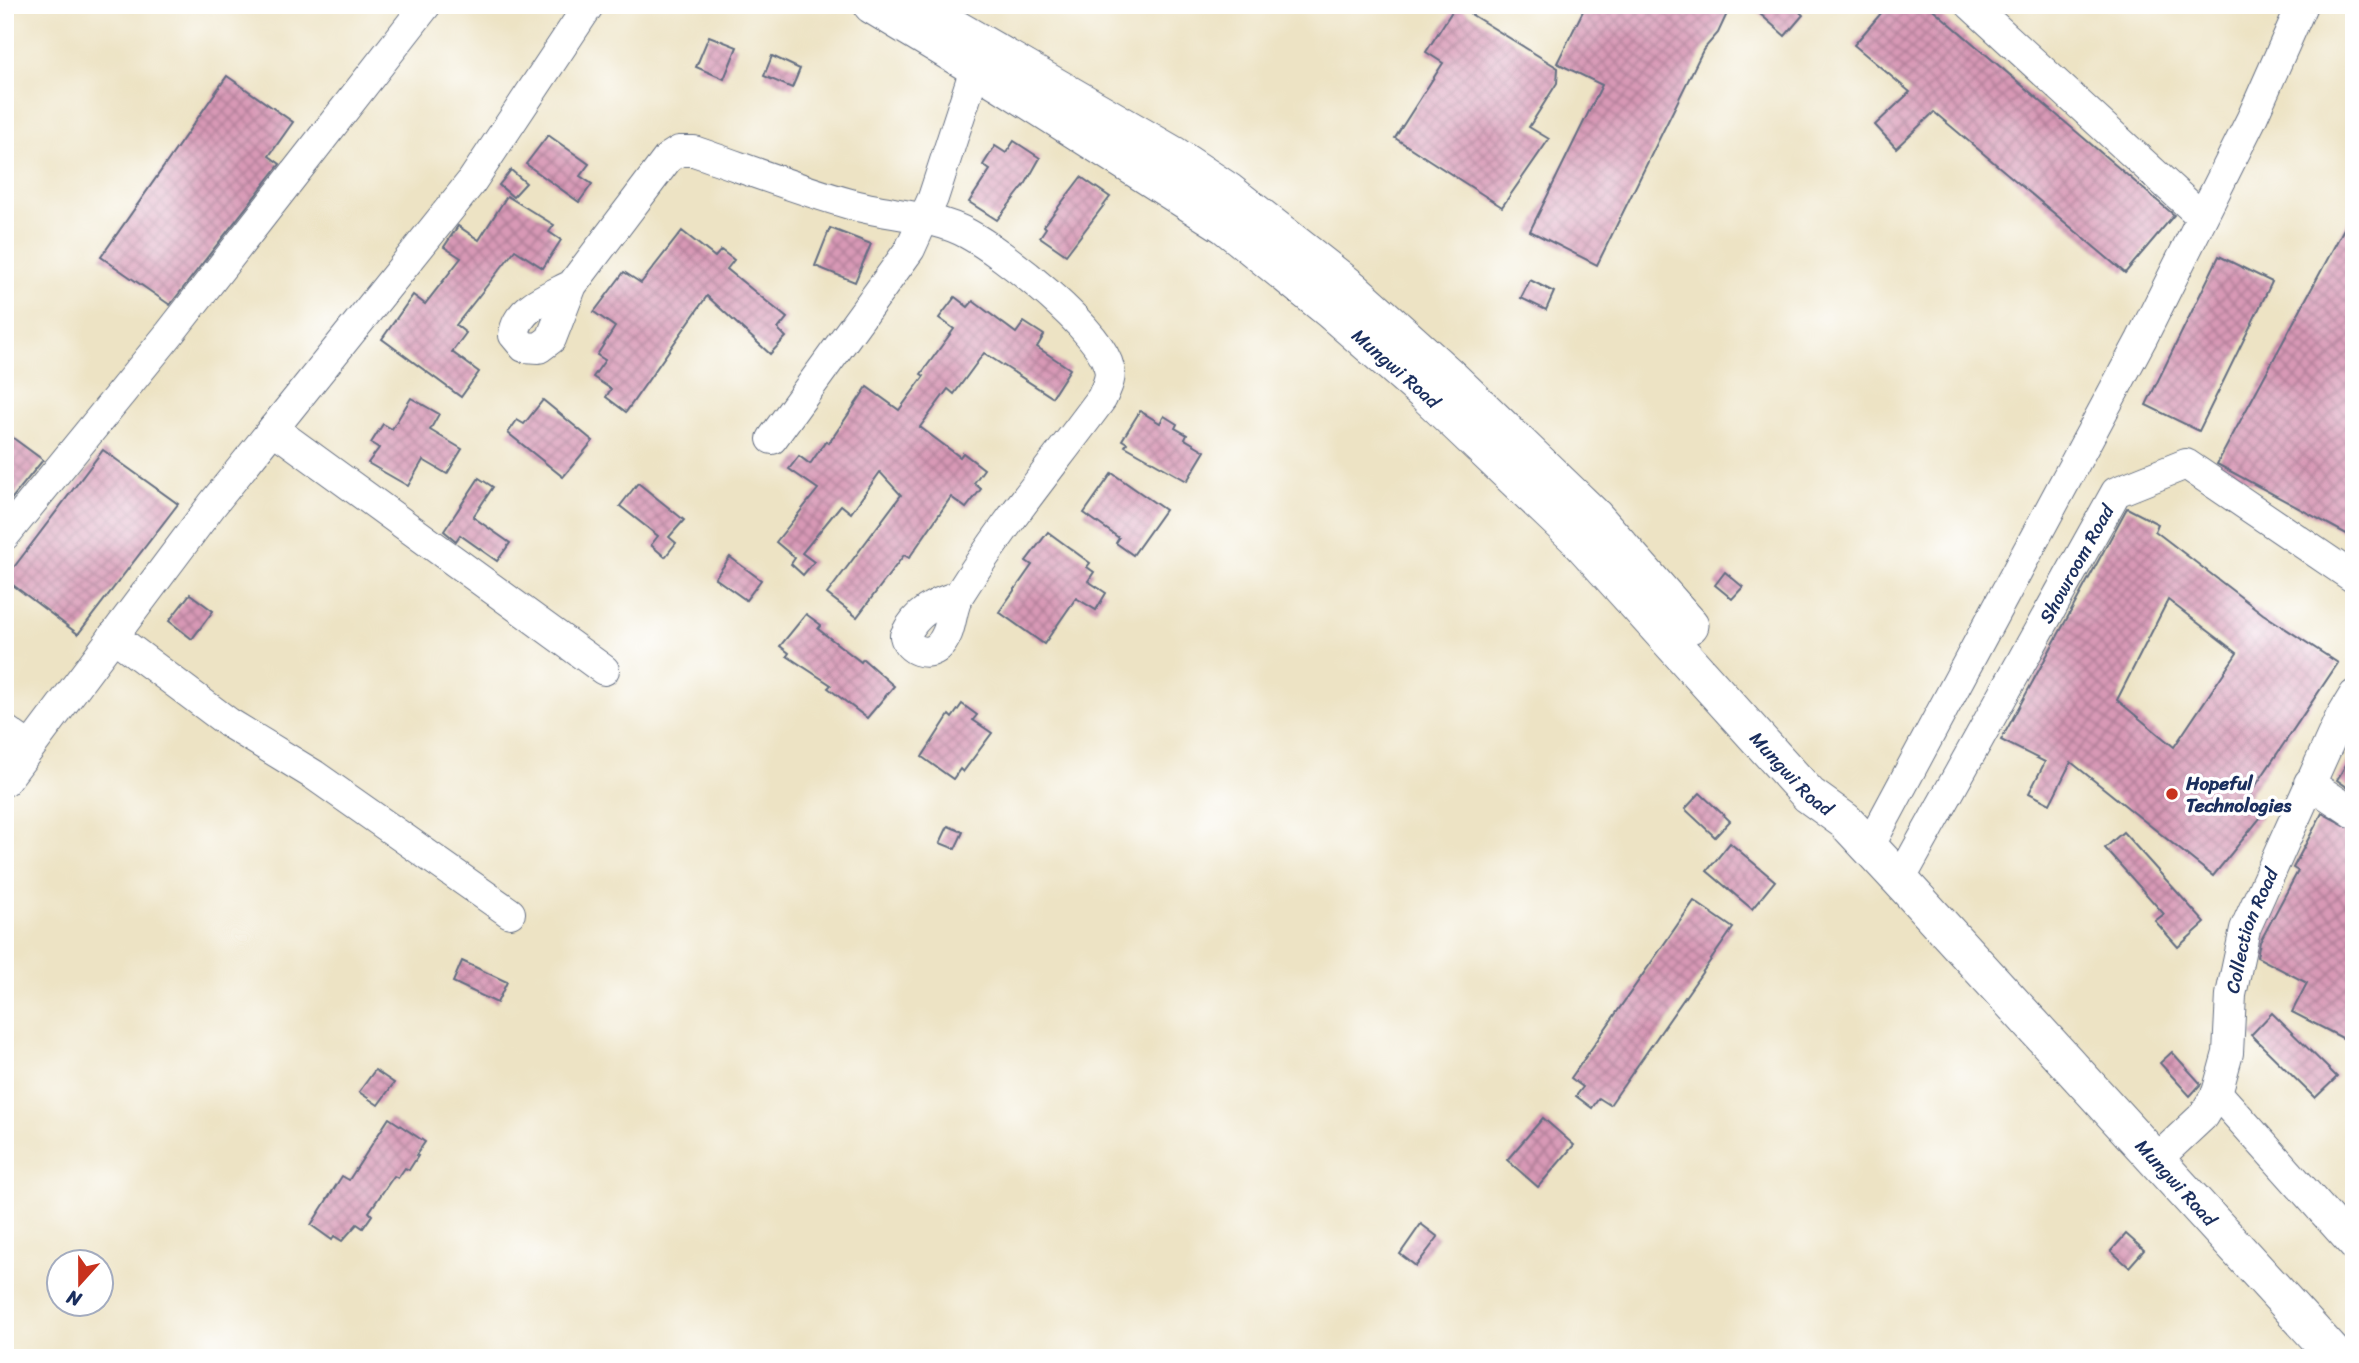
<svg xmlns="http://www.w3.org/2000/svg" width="2359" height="1363" font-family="Sriracha,sans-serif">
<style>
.building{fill:url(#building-cross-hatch);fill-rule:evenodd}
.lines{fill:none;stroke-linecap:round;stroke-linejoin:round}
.minor-casing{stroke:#646e82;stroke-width:32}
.major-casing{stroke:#646e82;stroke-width:39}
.minor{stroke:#fff;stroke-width:30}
.major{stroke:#fff;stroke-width:37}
.poi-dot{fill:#c8321e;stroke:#fff;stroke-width:2.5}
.labels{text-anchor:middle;stroke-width:7;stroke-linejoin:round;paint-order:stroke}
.street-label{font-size:19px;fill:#1b2f5e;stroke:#fff}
.poi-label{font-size:19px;font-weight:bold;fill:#1b2f5e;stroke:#fff;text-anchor:start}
</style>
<defs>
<pattern id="building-cross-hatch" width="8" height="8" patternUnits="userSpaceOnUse" patternTransform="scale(1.75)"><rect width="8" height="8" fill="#d899b6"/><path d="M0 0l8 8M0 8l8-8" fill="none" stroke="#ae7d97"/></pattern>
</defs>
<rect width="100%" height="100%" fill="#fff"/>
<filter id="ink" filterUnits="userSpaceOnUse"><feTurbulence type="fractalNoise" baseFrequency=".0143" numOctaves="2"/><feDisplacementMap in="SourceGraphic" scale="14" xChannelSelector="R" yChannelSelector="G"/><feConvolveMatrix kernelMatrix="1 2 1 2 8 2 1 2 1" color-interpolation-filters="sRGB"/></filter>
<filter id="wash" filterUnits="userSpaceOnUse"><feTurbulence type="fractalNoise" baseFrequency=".00686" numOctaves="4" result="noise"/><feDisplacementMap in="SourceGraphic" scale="28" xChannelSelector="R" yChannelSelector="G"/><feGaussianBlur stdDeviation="1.57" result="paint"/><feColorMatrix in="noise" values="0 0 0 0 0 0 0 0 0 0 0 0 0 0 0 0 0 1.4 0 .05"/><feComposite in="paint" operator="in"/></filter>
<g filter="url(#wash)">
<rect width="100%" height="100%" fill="#ede3c4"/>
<g id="blocks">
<g class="building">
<path d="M 1456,5 L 1558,68 L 1557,83 L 1529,127 L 1549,139 L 1502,207 L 1395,138 L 1443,63 L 1426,52 Z"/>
<path d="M 1586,5 L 1731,5 L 1718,33 L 1703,50 L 1597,265 L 1530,231 L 1602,85 L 1557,63 Z"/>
<path d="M 1750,5 L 1792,5 L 1803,15 L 1785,36 Z"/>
<path d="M 1888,5 L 1928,5 L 2174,215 L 2125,273 L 1934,112 L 1896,148 L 1875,125 L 1910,92 L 1854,45 Z"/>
<path d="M 709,36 L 737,47 L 724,79 L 696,67 Z"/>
<path d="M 772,56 L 800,69 L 792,88 L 764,76 Z"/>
<path d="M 227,76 L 293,122 L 269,156 L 280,164 L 170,305 L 101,257 Z"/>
<path d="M 548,135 L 589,164 L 580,176 L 592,184 L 579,202 L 526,164 Z"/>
<path d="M 1014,141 L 1040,158 L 1026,183 L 997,220 L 969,202 L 990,170 L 983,165 L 995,146 L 1006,153 Z"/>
<path d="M 511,170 L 526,183 L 513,197 L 499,185 Z"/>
<path d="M 1081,177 L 1110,197 L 1066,255 L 1040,237 L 1046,228 L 1044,226 Z"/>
<path d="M 507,196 L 554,225 L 549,232 L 561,240 L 543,268 L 515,250 L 456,325 L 466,333 L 452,352 L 479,372 L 461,397 L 382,339 L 413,295 L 425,304 L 461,258 L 444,247 L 458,226 L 479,240 Z"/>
<path d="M 2354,210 L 2354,538 L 2217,464 Z"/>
<path d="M 830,228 L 871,244 L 855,282 L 815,266 Z"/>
<path d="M 682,231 L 715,257 L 721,250 L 734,260 L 727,269 L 787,318 L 778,329 L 786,337 L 770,354 L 707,296 L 626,412 L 606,397 L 611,389 L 593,377 L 605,360 L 597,355 L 615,327 L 594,312 L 624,272 L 641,283 Z"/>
<path d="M 2219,256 L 2272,282 L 2199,431 L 2146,405 Z"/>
<path d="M 1530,280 L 1554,292 L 1546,310 L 1521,298 Z"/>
<path d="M 955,297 L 968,307 L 973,301 L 1016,333 L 1024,322 L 1044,335 L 1037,347 L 1070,369 L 1052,397 L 984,353 L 954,394 L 948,389 L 920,427 L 960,457 L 963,453 L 984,469 L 974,483 L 981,489 L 966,508 L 951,497 L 909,558 L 904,555 L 857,617 L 827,594 L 901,495 L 880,472 L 851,513 L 841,505 L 802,553 L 814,562 L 803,575 L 791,564 L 795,558 L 776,542 L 818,489 L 789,469 L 799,456 L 810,464 L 826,441 L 829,443 L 867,387 L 899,410 L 924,376 L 921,374 L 954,329 L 939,318 Z"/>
<path d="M 411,398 L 439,414 L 430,430 L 462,449 L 447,474 L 423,460 L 408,486 L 368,463 L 379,448 L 371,443 L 383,424 L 392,429 Z"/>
<path d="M 543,400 L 593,441 L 563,477 L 508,433 L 517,420 L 524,424 Z"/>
<path d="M 1140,411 L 1160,423 L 1164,416 L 1177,424 L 1175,428 L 1187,435 L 1185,439 L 1205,451 L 1187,481 L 1125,446 L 1127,443 L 1122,440 Z"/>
<path d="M 5,432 L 43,460 L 5,507 Z"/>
<path d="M 103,450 L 178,504 L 78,634 L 5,579 Z"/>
<path d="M 1112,473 L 1165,510 L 1133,555 L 1116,543 L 1119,538 L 1084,513 Z"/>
<path d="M 479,478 L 493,487 L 473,517 L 510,543 L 497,561 L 460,535 L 456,541 L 444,531 Z"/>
<path d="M 638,483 L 684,520 L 669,537 L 676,543 L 665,557 L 651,545 L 658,536 L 620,506 Z"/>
<path d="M 2127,508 L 2158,524 L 2155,531 L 2263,614 L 2338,663 L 2244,803 L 2261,817 L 2213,876 L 2071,762 L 2050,804 L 2029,793 L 2045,762 L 2001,740 ZM 2168,600 L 2237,653 L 2174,747 L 2117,700 Z"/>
<path d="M 1048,532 L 1090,563 L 1087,567 L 1094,572 L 1088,581 L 1106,593 L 1096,610 L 1076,598 L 1044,644 L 999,612 L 1032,565 L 1026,561 Z"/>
<path d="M 730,557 L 761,580 L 746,600 L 715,578 Z"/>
<path d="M 1725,572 L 1743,587 L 1732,599 L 1715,585 Z"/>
<path d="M 190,594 L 213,611 L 192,639 L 169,621 Z"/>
<path d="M 806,614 L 821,625 L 818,629 L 861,662 L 863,659 L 894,686 L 867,718 L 828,688 L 831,685 L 787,656 L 789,653 L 780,646 Z"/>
<path d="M 962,704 L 977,715 L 973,720 L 992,733 L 963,772 L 960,769 L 953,779 L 922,757 L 949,715 L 952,718 Z"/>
<path d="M 2354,751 L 2354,792 L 2337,780 Z"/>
<path d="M 1700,793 L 1730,821 L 1715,837 L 1685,809 Z"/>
<path d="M 2322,813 L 2354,830 L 2354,1044 L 2292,1012 L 2307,983 L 2257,957 L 2260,942 L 2298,871 L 2293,868 Z"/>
<path d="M 948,826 L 963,832 L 955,849 L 940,843 Z"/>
<path d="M 2123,832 L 2205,923 L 2178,947 L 2155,921 L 2164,914 L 2105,848 Z"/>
<path d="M 1730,843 L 1775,881 L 1752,909 L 1707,871 Z"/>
<path d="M 1694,901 L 1733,928 L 1610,1105 L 1599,1098 L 1592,1108 L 1576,1096 L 1583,1087 L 1571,1078 Z"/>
<path d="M 462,961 L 507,982 L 497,1003 L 453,982 Z"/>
<path d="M 2272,1013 L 2337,1077 L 2315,1098 L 2251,1035 Z"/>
<path d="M 2172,1052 L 2201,1084 L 2190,1096 L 2160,1063 Z"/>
<path d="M 375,1070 L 394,1083 L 378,1105 L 359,1092 Z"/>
<path d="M 389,1118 L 425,1142 L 416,1155 L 418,1156 L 409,1170 L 405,1168 L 398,1178 L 394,1176 L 369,1212 L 372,1215 L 363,1228 L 357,1224 L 342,1241 L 334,1236 L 332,1240 L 311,1225 L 342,1176 L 349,1180 Z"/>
<path d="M 1543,1118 L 1574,1145 L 1538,1187 L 1507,1160 Z"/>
<path d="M 1421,1224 L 1438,1237 L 1416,1266 L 1400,1254 Z"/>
<path d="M 2126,1234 L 2144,1250 L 2129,1267 L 2111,1251 Z"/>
</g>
</g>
</g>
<g filter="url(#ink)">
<use href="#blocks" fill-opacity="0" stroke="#646e82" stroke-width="2"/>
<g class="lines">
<defs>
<g id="minor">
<path d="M 1971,5 L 2202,217"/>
<path d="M 572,285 C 549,297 517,307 514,335 L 524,347 L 539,348 L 551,339 L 572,285 L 668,158 L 679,151 L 694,151 C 746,169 797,189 850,204 C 888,215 934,215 968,234 C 1003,253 1101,330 1109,368 C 1112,378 1106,388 1102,398 C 1055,462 1003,525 960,593 C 949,609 954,632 938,647 C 927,657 908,650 905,636 C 916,612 935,603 958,596"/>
<path d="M 273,429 L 604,670"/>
<path d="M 772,439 L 910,249 L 933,198 L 975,69"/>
<path d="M 5,535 L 170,333 L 426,5"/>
<path d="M 113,636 L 229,723 L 314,775 L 510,913"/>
<path d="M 5,730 L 29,747"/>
<path d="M 5,781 L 212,505 L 472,181 L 589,5"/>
<path d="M 2309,783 L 2354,813"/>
<path d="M 1869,847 L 2141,340 L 2252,118 L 2302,5"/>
<path id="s1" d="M 1900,880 L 2116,492 L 2186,464 L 2354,578"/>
<path d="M 2217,1093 L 2354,1246"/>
<path id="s2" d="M 2157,1159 L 2203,1116 L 2217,1093 L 2228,1053 L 2231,995 L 2245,929 L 2340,718 L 2354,695"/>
</g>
<g id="major">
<path id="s3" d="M 872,5 L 1003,84 L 1226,226 L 1330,310 L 1425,393 L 1577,538 L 1809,795 L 1845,821 L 1900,880 L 2337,1358"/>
<path d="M 927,12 L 1172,154 L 1229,192 L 1351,288 L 1451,378 L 1594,516 L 1690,625"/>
</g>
</defs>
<use href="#minor" class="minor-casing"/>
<use href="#major" class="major-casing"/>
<use href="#minor" class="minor"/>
<use href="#major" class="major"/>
</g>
</g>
<circle class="poi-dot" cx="2172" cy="794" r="7"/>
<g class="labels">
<g class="street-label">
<text dy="7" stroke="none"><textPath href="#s3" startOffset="639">Mungwi Road</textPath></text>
<text dy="7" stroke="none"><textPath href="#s1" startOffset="362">Showroom Road</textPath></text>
<text dy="7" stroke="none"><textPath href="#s3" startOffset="1206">Mungwi Road</textPath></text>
<text dy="7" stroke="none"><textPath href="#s2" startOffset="257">Collection Road</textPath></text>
<text dy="7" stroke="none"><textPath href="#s3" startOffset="1768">Mungwi Road</textPath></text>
</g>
<g class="poi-label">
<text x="2186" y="790">Hopeful<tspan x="2186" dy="22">Technologies</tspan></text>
</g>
</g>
<rect width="2359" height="1363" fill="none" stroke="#fff" stroke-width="28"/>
<g transform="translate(80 1283) rotate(201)"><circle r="33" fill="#ffffff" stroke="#a4acbf" stroke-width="2"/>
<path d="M0-5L12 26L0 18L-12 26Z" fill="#c8321e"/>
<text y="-10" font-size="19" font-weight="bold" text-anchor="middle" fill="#1b2f5e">N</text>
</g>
</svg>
